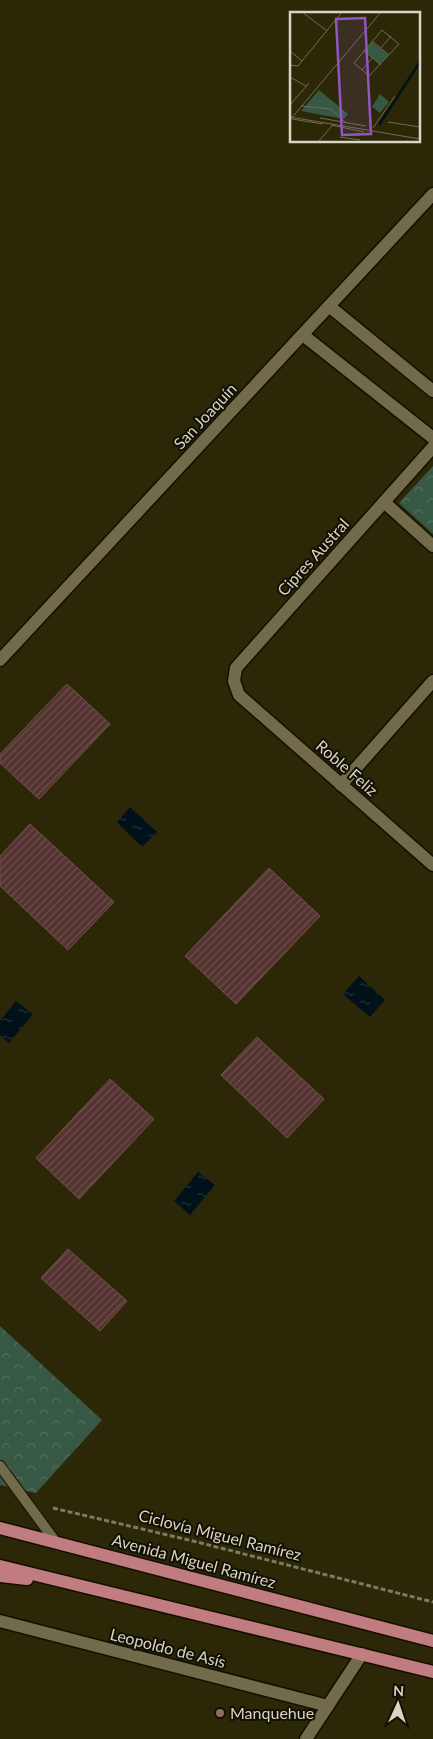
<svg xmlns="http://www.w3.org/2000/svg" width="433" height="1739" font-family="Lato,sans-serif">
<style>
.forest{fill:url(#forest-crowns)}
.water{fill:url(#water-ripples)}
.building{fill:url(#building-hatch);stroke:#73504d}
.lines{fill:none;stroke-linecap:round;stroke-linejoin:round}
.service-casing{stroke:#140f00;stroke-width:12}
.minor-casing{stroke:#140f00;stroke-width:15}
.tertiary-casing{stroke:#140f00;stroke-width:15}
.primary-casing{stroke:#140f00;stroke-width:15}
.path{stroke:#7e7961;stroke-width:3;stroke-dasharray:5 2.5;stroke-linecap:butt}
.service{stroke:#716b4b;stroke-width:10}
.minor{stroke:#716b4b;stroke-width:12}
.tertiary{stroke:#716b4b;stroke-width:12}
.primary{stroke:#c07c80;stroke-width:12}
.education-dot{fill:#8d6e63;stroke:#121004;stroke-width:2}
.labels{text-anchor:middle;stroke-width:4;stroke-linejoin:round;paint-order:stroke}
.street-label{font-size:16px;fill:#d8d5c4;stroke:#121004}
.poi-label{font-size:16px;fill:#d8d5c4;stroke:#121004;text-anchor:start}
.inset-river{fill:none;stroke:#001119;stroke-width:2.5}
.inset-road{fill:none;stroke:#716d53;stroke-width:1}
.view{fill:#9256c0;fill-opacity:0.15;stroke:#9256c0;stroke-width:2.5}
.inset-edge{fill:none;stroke:#d8d5c4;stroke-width:2.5}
</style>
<defs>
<pattern id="forest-crowns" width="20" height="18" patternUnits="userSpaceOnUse" patternTransform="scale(1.25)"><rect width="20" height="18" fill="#375844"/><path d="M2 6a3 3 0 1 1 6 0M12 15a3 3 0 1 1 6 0" fill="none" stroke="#536f5d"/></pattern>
<pattern id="water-ripples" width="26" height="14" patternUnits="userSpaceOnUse" patternTransform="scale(1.25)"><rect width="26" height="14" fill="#001119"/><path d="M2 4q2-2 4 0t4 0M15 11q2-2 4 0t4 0" fill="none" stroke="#243339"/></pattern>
<pattern id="building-hatch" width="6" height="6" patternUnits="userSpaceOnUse" patternTransform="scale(1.25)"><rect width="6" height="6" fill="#543331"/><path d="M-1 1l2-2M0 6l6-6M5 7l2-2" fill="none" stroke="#6c504d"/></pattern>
</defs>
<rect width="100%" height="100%" fill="#2c2707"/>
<g class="forest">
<path d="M 433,466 L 433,534 L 399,503 Z"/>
<path d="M 0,1326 L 102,1420 L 36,1493 L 0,1485 Z"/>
</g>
<g class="water">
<path d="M 130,807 L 157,832 L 142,847 L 117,822 Z"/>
<path d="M 359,976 L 385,1000 L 370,1017 L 343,994 Z"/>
<path d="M 16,1001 L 33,1014 L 9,1043 L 0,1035 L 0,1021 Z"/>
<path d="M 198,1172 L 215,1185 L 190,1215 L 174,1201 Z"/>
</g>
<g class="building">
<path d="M 67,684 L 110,724 L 39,799 L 0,763 L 0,754 Z"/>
<path d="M 30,824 L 114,902 L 68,950 L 0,886 L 0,856 Z"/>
<path d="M 269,868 L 320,916 L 236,1004 L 185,956 Z"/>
<path d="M 257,1037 L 324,1099 L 287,1138 L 221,1075 Z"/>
<path d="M 110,1079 L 154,1119 L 79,1199 L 36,1158 Z"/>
<path d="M 68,1249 L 127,1301 L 100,1331 L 41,1278 Z"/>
</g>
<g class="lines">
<defs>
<path id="service" d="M 0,1466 L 55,1541"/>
<g id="minor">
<path d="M 329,306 L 433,391"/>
<path d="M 303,335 L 433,438"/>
<path d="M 433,447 L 236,668 L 234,681 L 239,695 L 433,865"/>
<path d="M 384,502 L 433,546"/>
<path d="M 0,660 L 433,194"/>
<path d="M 341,785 L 433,681"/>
<path d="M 0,1621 L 328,1706"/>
</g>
<path id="tertiary" d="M 306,1739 L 362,1654"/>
<g id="primary">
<path d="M 0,1528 L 433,1641"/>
<path d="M 0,1566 L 433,1672"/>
<path d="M 0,1576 L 27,1579"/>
</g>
</defs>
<use href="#service" class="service-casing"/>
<use href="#minor" class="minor-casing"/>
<use href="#tertiary" class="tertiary-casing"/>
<use href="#primary" class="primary-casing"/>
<path class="path" d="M 53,1508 L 193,1541 L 433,1602"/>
<use href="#service" class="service"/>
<use href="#minor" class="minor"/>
<use href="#tertiary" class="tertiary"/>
<use href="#primary" class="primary"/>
</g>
<circle class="education-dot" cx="220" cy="1713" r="5"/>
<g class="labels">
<g class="street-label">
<text transform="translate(205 416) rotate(-47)" y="6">San Joaquín</text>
<text transform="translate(313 557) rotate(-48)" y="6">Cipres Austral</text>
<text transform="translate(347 768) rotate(41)" y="6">Roble Feliz</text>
<text transform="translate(220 1535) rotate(14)" y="6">Ciclovía Miguel Ramírez</text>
<text transform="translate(194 1561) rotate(15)" y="6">Avenida Miguel Ramírez</text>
<text transform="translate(168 1648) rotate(14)" y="6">Leopoldo de Asís</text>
</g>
<g class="poi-label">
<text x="230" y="1719">Manquehue</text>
</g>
</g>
<g transform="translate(290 12)">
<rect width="130" height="130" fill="#2c2707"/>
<path d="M 82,30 L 98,43 L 90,52 L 75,39 ZM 29,78 L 58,102 L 54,107 L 11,99 Z" fill="#375844"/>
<path d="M 90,82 L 99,90 L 90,101 L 82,95 Z" fill="#375844"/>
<path class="inset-river" d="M 89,113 L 130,50"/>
<path class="inset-road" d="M 12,0 L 37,19M 92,18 L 109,32 L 79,64 L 64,51 ZM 82,29 L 99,43M 91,36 L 101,24M 0,39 L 12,49M 74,39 L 91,53M 0,53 L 8,54 L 52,0M 72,58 L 82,46M 0,65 L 16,74M 0,93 L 19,71M 11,94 L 41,97 L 55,110M 0,105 L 130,127M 30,106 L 76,114M 2,107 L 33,112M 0,108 L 91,0M 98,110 L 130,115M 41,113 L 74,120M 83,116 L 105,84M 50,125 L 70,128M 28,130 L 42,114"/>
<path class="view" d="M 75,6 L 81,122 L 52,123 L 46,7 Z"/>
<rect width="130" height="130" class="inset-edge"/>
</g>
<g transform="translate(398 1704) rotate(3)" stroke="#121004" stroke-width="4" paint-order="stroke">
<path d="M0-4L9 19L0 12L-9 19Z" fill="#d8d5c4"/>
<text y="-8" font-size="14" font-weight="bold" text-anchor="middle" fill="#d8d5c4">N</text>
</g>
</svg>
